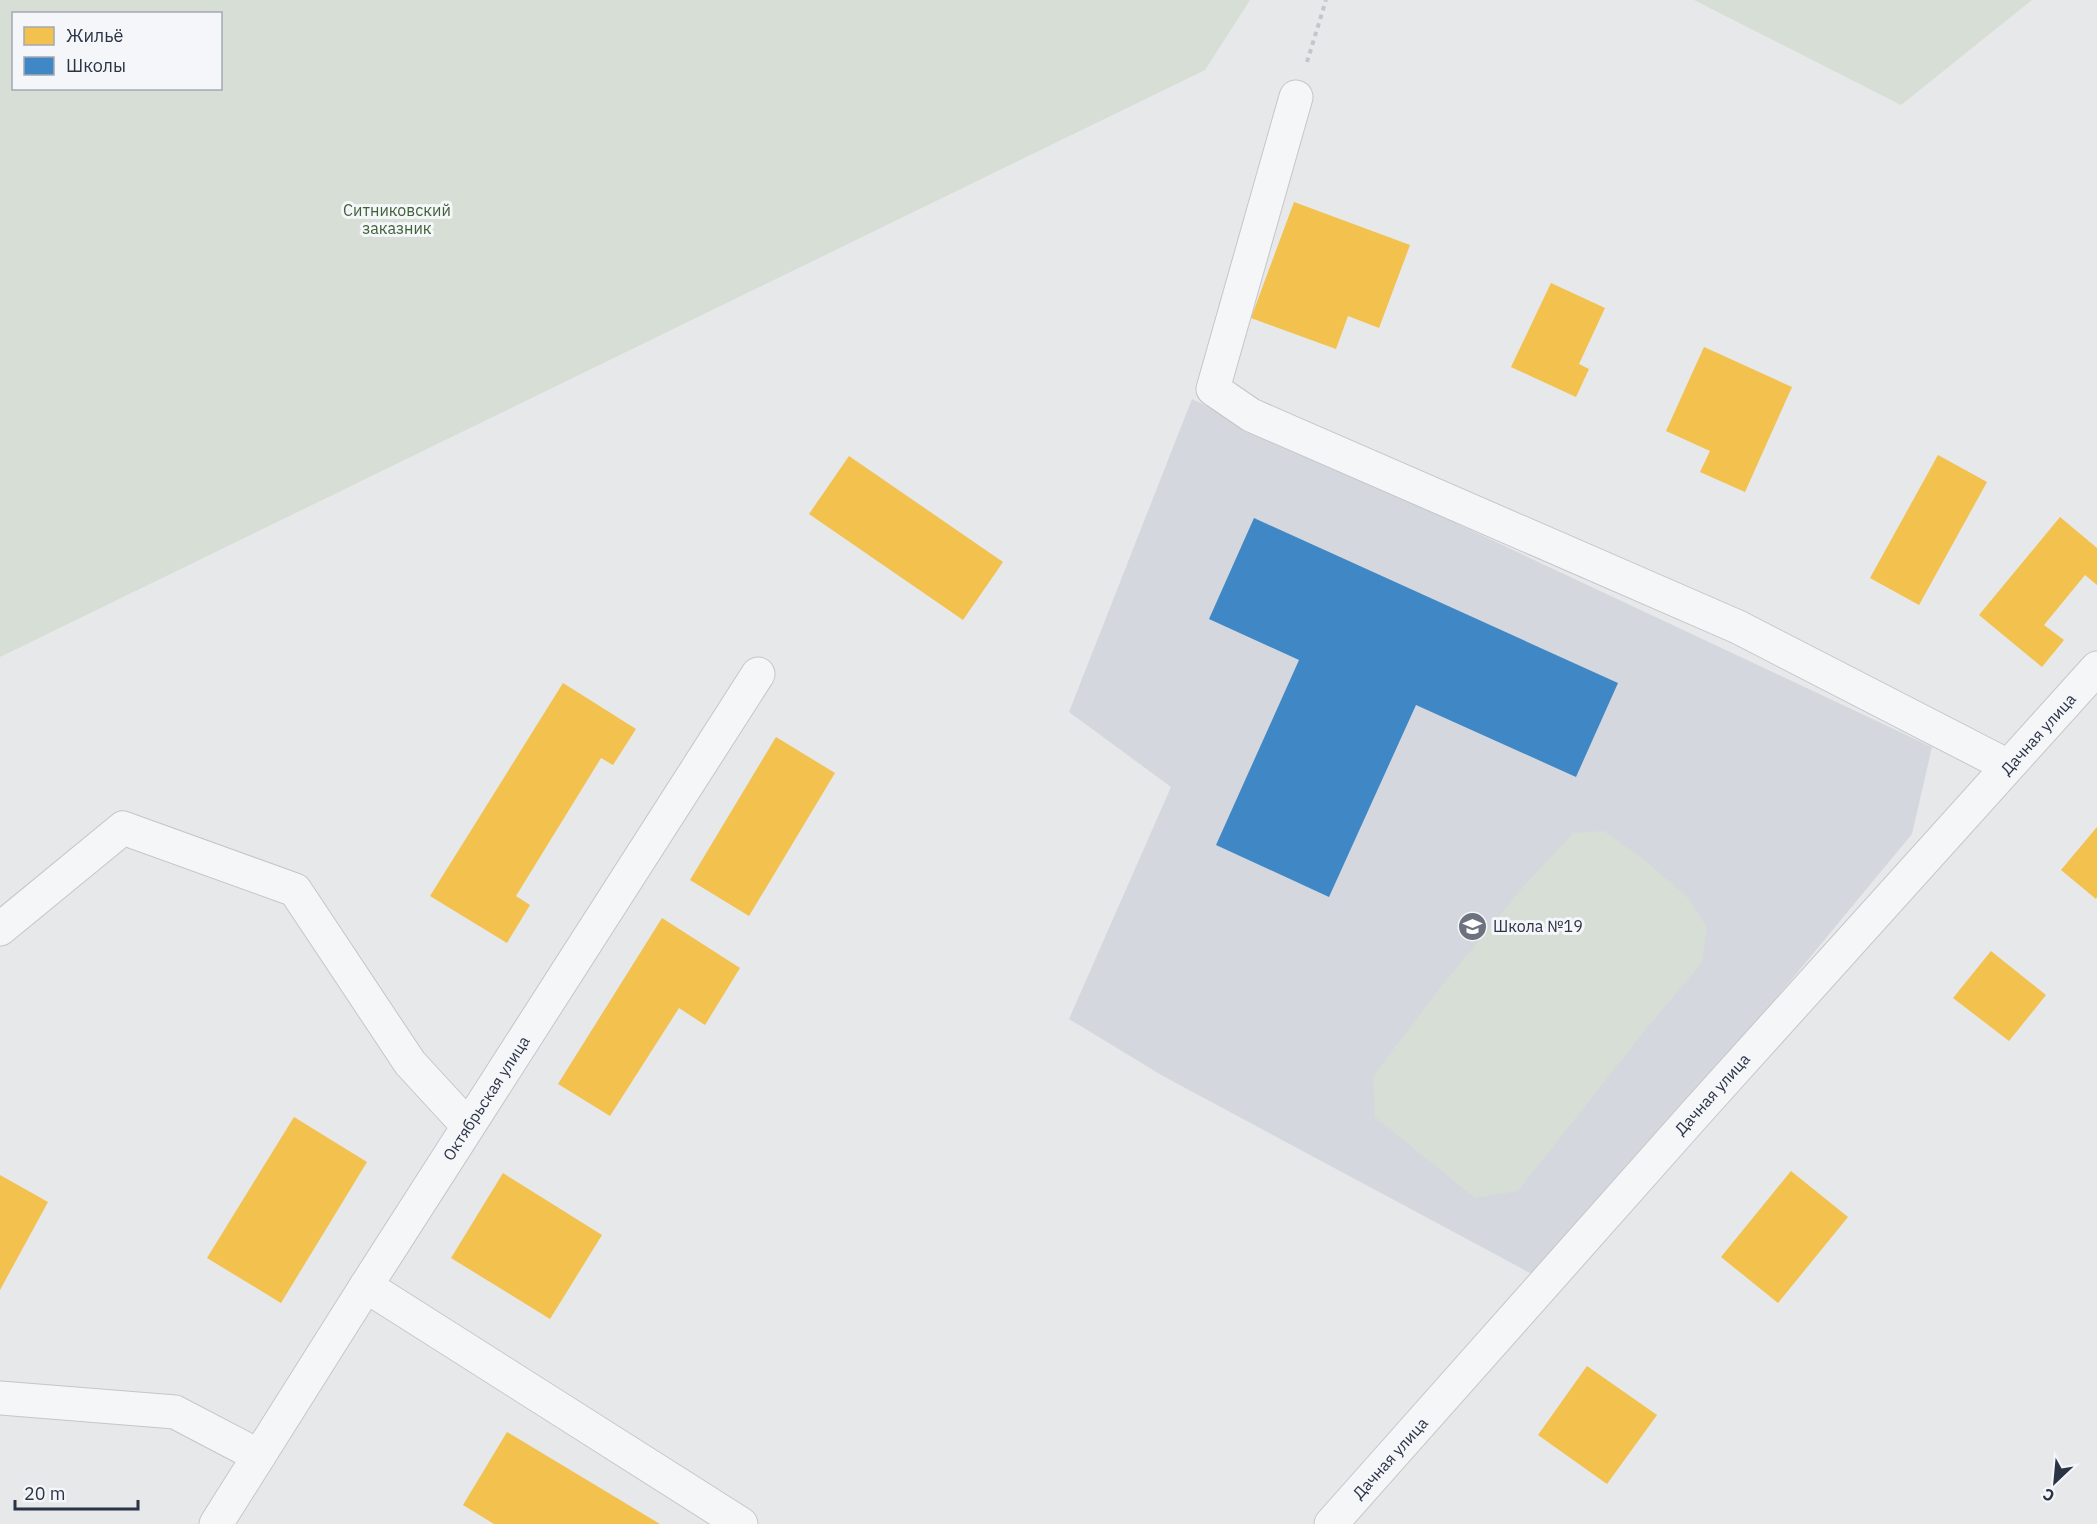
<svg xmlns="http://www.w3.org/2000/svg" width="2097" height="1524" font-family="'IBM Plex Sans',sans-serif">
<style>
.built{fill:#d4d7dd}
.green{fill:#d6ded6;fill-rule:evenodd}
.homes{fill:#f2c14e}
.schools{fill:#3f88c5}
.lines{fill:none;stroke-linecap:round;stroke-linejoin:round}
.minor-casing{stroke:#c4c6c8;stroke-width:35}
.path{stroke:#c5c6ca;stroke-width:4;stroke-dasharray:4.5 4.5;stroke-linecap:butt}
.minor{stroke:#f5f6f7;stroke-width:33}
.labels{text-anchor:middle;stroke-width:6;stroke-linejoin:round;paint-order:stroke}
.park-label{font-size:16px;fill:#3f6138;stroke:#f4f6f9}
.street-label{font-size:16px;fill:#2b3445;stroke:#f4f6f9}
.poi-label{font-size:16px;fill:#2b3445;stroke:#f4f6f9;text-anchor:start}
</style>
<rect width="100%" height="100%" fill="#e6e8ea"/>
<path class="built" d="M 1192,399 L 1932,747 L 1912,834 L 1543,1280 L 1163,1076 L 1069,1019 L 1171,787 L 1069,712 Z"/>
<g class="green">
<path d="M 0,0 L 1250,0 L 1205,70 L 0,657 ZM 14,14 L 220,14 L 220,88 L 14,88 Z"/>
<path d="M 1694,0 L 2032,0 L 1901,105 Z"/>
<path d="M 1604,831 L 1647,862 L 1688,898 L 1707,927 L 1702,963 L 1646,1029 L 1518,1191 L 1475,1198 L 1375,1117 L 1373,1076 L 1436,993 L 1523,887 L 1573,833 Z"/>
</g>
<g class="homes">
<path d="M 1294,202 L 1410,245 L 1379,328 L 1348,316 L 1336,349 L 1251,318 Z"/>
<path d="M 1551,283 L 1605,308 L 1579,364 L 1589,369 L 1576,397 L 1511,367 Z"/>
<path d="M 1704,347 L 1792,387 L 1745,492 L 1700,472 L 1710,451 L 1666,431 Z"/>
<path d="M 1938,455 L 1987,482 L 1919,605 L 1870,578 Z"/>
<path d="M 849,456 L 1003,562 L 963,620 L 809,514 Z"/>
<path d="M 2060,517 L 2097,548 L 2097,585 L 2085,575 L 2044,625 L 2064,640 L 2042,667 L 1979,615 Z"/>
<path d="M 563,683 L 636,729 L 613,765 L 601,758 L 516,896 L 530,905 L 507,943 L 430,896 Z"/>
<path d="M 776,737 L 835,773 L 749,916 L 690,880 Z"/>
<path d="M 2097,827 L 2097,897 L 2096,899 L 2061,870 Z"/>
<path d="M 662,918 L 740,968 L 705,1025 L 679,1008 L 610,1116 L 558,1084 Z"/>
<path d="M 1991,951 L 2046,995 L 2009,1041 L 1953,998 Z"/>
<path d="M 294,1117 L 367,1162 L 281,1303 L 207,1258 Z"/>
<path d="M 1791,1171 L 1848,1217 L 1778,1303 L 1721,1257 Z"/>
<path d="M 503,1173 L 602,1235 L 550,1319 L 451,1258 Z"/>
<path d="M 0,1175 L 48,1202 L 0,1290 Z"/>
<path d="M 1587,1366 L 1657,1415 L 1607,1484 L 1538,1435 Z"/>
<path d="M 507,1432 L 660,1524 L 494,1524 L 463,1505 Z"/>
</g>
<path class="schools" d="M 1254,518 L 1618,683 L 1576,777 L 1416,705 L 1329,897 L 1216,845 L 1299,660 L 1209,619 Z"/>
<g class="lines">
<defs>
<g id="minor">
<path d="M 1296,97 L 1213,389 L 1251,415 L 1738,627 L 2008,766"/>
<path d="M 0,929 L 123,828 L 295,890 L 410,1063 L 468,1126"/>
<path d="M 366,1286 L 741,1524"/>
<path d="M 0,1398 L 175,1412 L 259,1456"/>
<path d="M 216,1524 L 366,1286 L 758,674"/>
<path d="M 1331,1524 L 1695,1114 L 2097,668"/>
</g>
</defs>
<use href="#minor" class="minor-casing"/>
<path class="path" d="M 1307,62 L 1326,0"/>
<use href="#minor" class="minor"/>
</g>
<defs>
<symbol id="school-disc" viewBox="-11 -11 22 22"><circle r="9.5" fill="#6c737f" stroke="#f4f6f9"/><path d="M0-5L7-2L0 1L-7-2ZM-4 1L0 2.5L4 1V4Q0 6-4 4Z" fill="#fff"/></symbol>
</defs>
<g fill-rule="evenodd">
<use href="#school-disc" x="1456" y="910" width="33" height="33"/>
</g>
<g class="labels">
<g class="park-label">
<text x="397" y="216">Ситниковский<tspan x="397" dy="18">заказник</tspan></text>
</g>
<g class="street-label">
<text transform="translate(2038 734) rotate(-48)" y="6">Дачная улица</text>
<text transform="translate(1712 1094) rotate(-48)" y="6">Дачная улица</text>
<text transform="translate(486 1098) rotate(-57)" y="6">Октябрьская улица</text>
<text transform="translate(1390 1458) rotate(-48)" y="6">Дачная улица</text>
</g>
<g class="poi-label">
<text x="1493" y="932">Школа №19</text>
</g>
</g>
<rect x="12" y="12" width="210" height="78" fill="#f4f6f9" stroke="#a4a8b1" stroke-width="1.5"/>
<rect x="24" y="27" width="30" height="18" fill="#f2c14e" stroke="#a4a8b1" stroke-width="1.5"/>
<text x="66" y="42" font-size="18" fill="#2b3445">Жильё</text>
<rect x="24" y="57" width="30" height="18" fill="#3f88c5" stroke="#a4a8b1" stroke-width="1.5"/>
<text x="66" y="72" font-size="18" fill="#2b3445">Школы</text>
<g transform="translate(2055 1482) rotate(206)" stroke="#f4f6f9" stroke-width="4.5" paint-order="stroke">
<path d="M0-4.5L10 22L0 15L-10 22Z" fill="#2b3445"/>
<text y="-9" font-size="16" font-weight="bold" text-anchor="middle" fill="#2b3445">С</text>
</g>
<path d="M15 1500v9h123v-9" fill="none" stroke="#2b3445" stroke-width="3"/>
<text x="24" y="1500" font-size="18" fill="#2b3445" stroke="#f4f6f9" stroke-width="4.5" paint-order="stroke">20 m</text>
</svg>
